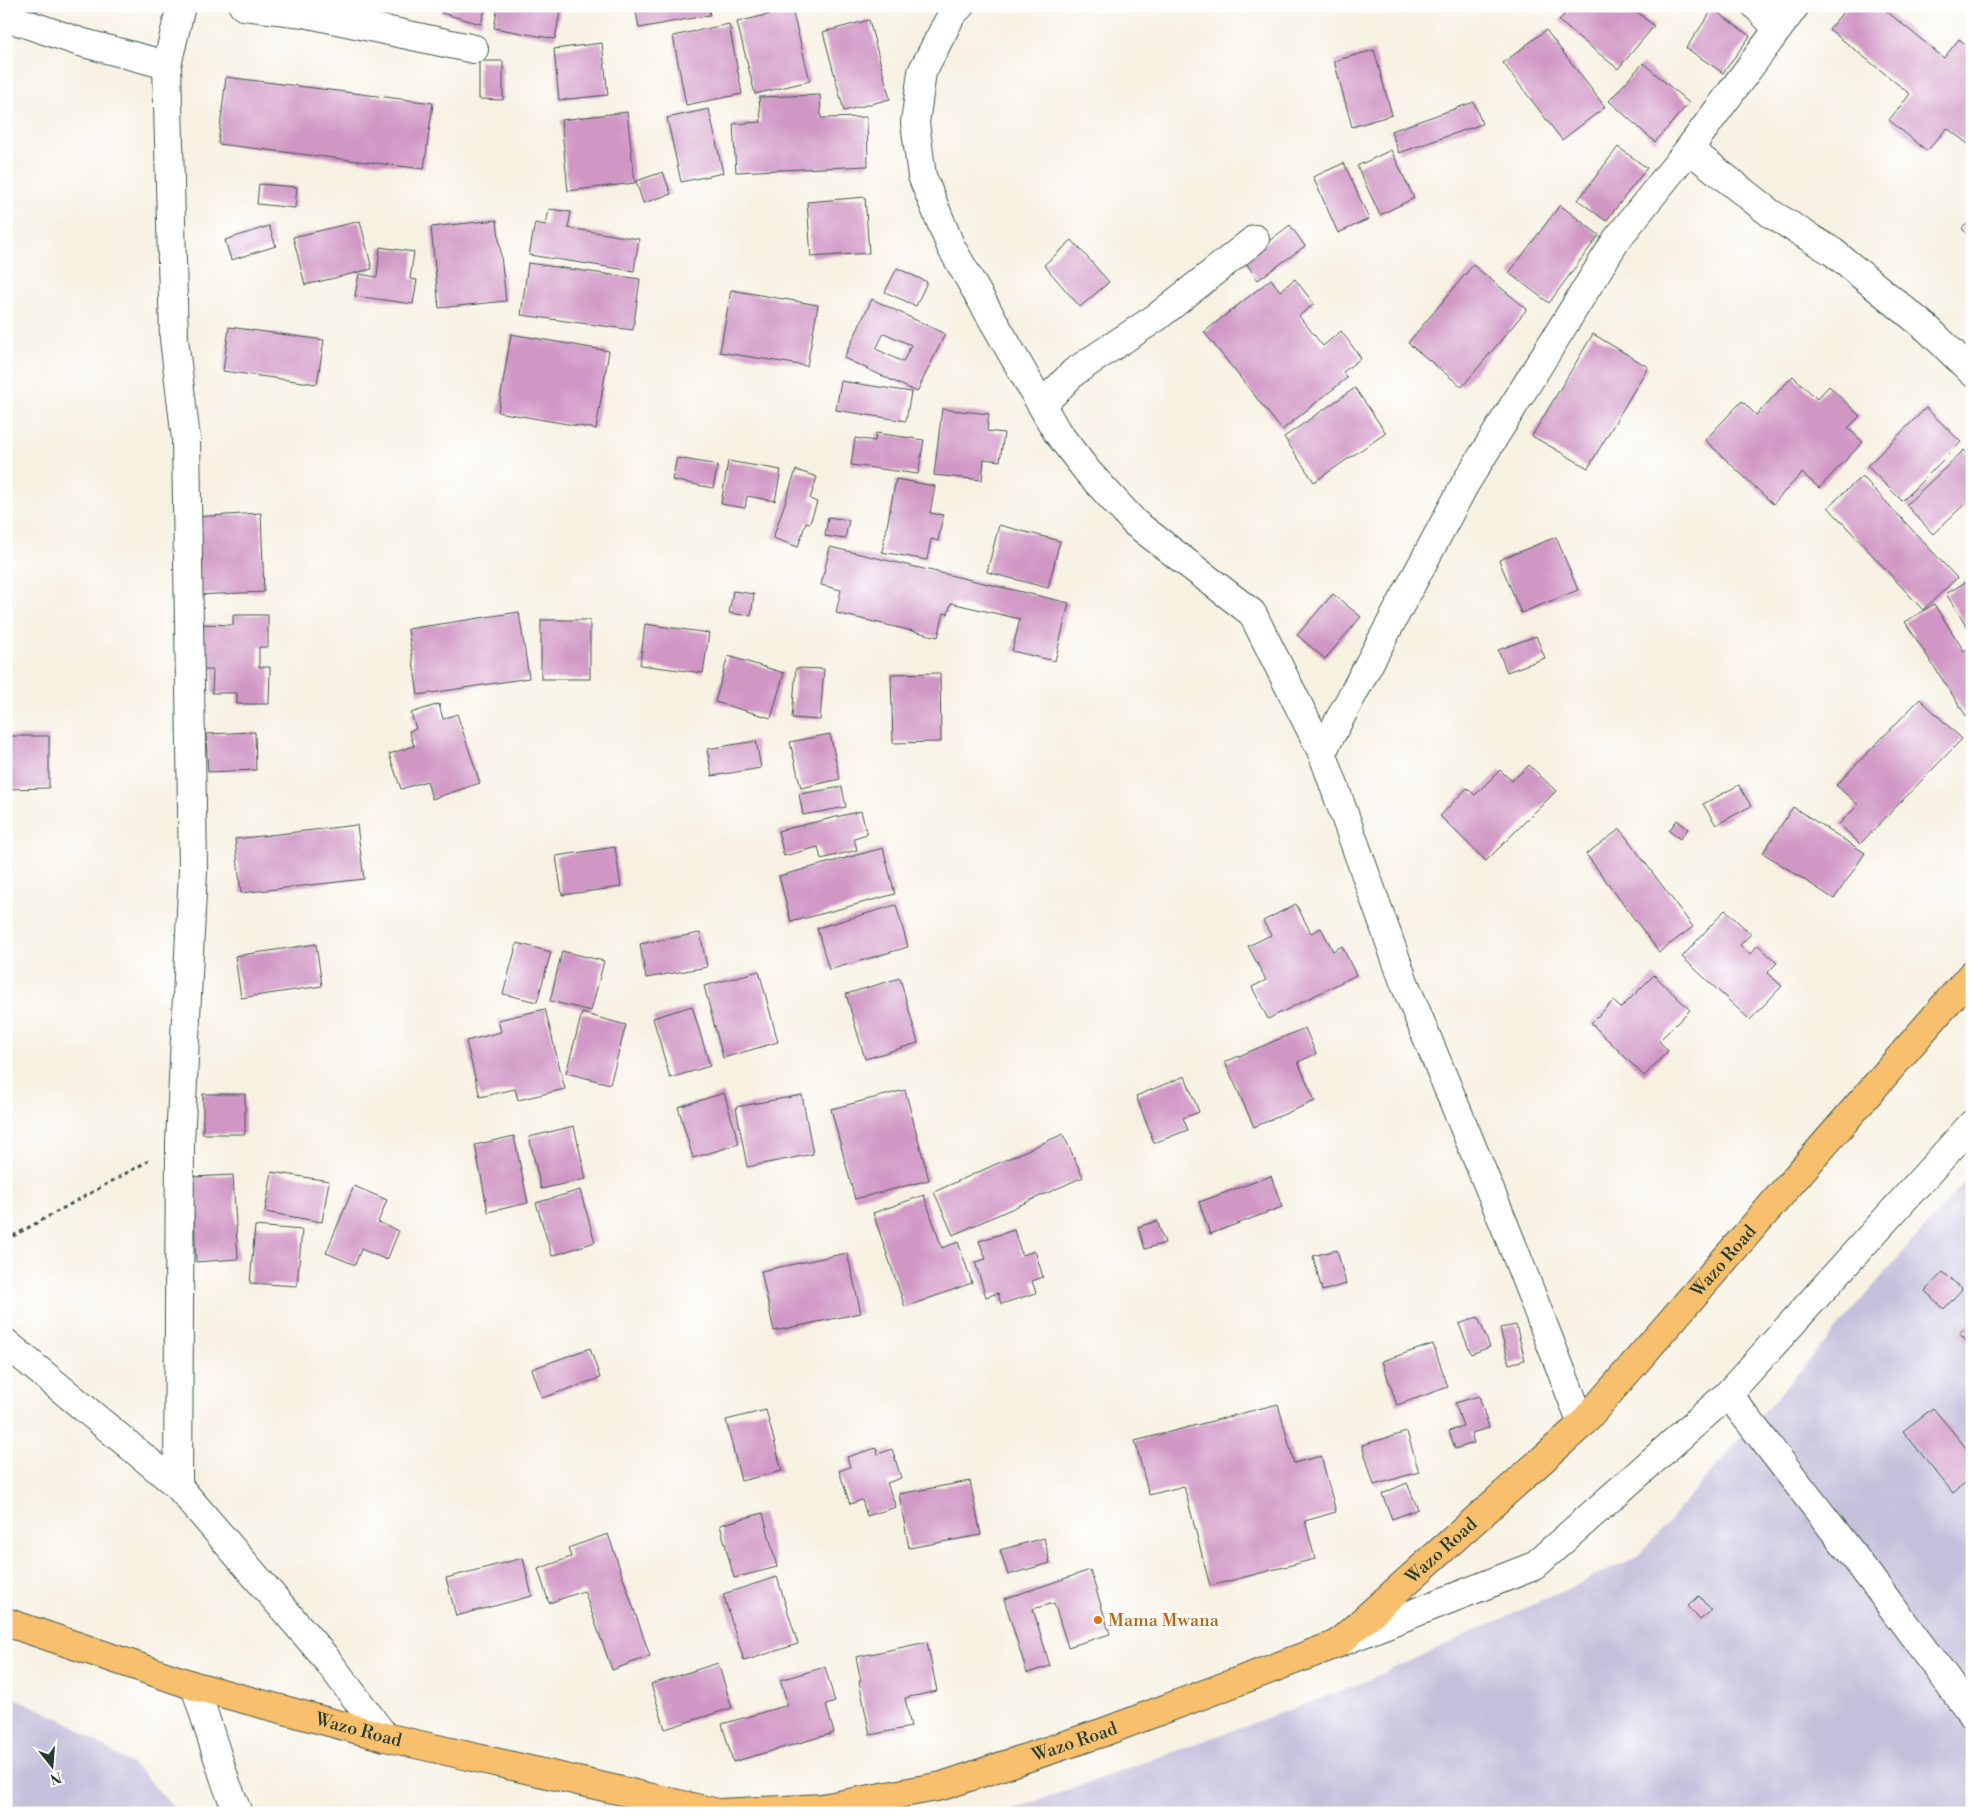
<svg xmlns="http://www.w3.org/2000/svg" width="1978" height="1819" font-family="'Libre Bodoni',serif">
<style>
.industrial{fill:#c4c0db}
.building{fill:#d097c5;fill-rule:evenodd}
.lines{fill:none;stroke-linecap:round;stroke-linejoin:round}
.minor-casing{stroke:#3f584e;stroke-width:30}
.major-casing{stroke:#3f584e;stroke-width:30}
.path{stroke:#3f584e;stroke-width:3;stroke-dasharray:4 4;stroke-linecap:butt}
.minor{stroke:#fff;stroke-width:28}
.major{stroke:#f8bf6c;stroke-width:28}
.food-dot{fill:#e8710a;stroke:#fff;stroke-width:2}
.labels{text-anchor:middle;stroke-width:5;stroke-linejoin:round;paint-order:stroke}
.street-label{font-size:18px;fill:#1f3d34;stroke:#fff}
.food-label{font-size:18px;fill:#c56008;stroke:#fff;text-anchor:start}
</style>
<rect width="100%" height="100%" fill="#fff"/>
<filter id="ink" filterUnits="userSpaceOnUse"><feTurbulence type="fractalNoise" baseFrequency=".02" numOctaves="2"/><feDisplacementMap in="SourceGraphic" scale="10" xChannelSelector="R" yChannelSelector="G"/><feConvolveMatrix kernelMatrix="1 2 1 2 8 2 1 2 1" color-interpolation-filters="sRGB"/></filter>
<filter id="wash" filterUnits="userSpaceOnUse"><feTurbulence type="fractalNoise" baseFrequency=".0096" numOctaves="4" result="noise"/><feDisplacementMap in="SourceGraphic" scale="20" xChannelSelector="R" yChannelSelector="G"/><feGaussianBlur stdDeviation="1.12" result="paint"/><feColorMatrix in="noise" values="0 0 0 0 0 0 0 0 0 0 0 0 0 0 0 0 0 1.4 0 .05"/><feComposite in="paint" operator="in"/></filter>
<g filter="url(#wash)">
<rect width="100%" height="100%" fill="#f7f1e2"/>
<g class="industrial">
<path d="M 1972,1173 L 1972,1813 L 1004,1813 L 1355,1686 L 1637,1557 Z"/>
<path d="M 6,1694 L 65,1721 L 137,1768 L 179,1813 L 6,1813 Z"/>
</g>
<g id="blocks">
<g class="building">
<path d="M 19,6 L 52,6 L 52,7 L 26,12 Z"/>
<path d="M 443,6 L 486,6 L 481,24 L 441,13 Z"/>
<path d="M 498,6 L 561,6 L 555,39 L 494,28 Z"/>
<path d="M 635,6 L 708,6 L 710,15 L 639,28 Z"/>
<path d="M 1571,6 L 1630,6 L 1654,26 L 1618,69 L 1559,21 Z"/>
<path d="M 1848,6 L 1880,6 L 1944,58 L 1959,39 L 1972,50 L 1972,147 L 1947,128 L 1927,151 L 1889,120 L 1910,94 L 1829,29 Z"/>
<path d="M 792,9 L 810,81 L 755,94 L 737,22 Z"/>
<path d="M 1713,9 L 1750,36 L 1723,73 L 1686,48 Z"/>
<path d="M 869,20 L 890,99 L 844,111 L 823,32 Z"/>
<path d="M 729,24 L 742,94 L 686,105 L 673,36 Z"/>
<path d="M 1546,30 L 1605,107 L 1562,140 L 1503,63 Z"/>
<path d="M 602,43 L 608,95 L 559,100 L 554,49 Z"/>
<path d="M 1374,50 L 1392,115 L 1352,127 L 1334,61 Z"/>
<path d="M 479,61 L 503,61 L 503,100 L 479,99 Z"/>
<path d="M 1643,63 L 1689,103 L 1655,142 L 1609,101 Z"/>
<path d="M 226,77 L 433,103 L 424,169 L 218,144 Z"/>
<path d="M 820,95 L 821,118 L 867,117 L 868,166 L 736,172 L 733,124 L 761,122 L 759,97 Z"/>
<path d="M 1474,102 L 1482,124 L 1399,153 L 1391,131 Z"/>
<path d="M 709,109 L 723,173 L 681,182 L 667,118 Z"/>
<path d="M 627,112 L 635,183 L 568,191 L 561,120 Z"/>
<path d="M 1618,147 L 1647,168 L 1606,221 L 1578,200 Z"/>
<path d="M 1391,150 L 1414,198 L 1380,215 L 1357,166 Z"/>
<path d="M 1344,163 L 1369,219 L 1338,233 L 1313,177 Z"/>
<path d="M 663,172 L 671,194 L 643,203 L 636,181 Z"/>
<path d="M 259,184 L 297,187 L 295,208 L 257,204 Z"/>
<path d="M 865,197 L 869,253 L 811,257 L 807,202 Z"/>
<path d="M 1560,205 L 1599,235 L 1549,303 L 1509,273 Z"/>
<path d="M 549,209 L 571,212 L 568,228 L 639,239 L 634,271 L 529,255 L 535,223 L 546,225 Z"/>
<path d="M 497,220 L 506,301 L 439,308 L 431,227 Z"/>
<path d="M 1972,220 L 1972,241 L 1962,228 Z"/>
<path d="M 360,221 L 372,269 L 305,285 L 293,237 Z"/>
<path d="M 1290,225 L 1305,246 L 1258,280 L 1244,260 Z"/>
<path d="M 269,226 L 276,246 L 231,260 L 225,240 Z"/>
<path d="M 1072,240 L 1109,282 L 1080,307 L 1044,265 Z"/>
<path d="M 380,247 L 414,252 L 410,279 L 417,280 L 413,304 L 355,296 L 359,274 L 377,277 Z"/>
<path d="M 528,263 L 640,279 L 633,330 L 521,315 Z"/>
<path d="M 1473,265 L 1527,309 L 1462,387 L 1408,343 Z"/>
<path d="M 897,268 L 927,282 L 916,306 L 885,292 Z"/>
<path d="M 1271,279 L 1280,291 L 1295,279 L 1314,304 L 1299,316 L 1323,346 L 1341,331 L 1361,358 L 1343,372 L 1347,378 L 1282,430 L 1204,332 Z"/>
<path d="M 731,290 L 818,305 L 807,366 L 720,352 Z"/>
<path d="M 872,299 L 945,334 L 917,392 L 844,358 ZM 884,333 L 911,345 L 903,362 L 876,349 Z"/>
<path d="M 229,327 L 324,340 L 317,384 L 223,371 Z"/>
<path d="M 511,334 L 609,351 L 596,429 L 498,412 Z"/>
<path d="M 1593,334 L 1648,367 L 1588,468 L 1532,436 Z"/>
<path d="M 1793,376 L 1817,399 L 1829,386 L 1860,416 L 1848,428 L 1863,442 L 1819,488 L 1802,473 L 1773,504 L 1705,440 L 1742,401 L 1756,415 Z"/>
<path d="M 841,381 L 911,392 L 906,421 L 836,410 Z"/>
<path d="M 1355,388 L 1386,433 L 1314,482 L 1284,437 Z"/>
<path d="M 1926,408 L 1961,442 L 1902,501 L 1867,466 Z"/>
<path d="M 942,409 L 989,414 L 987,431 L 1004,433 L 1000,461 L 984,459 L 982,480 L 934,475 Z"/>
<path d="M 876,433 L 924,440 L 918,474 L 851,465 L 855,438 L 875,441 Z"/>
<path d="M 1964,450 L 1972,458 L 1972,497 L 1933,534 L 1906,505 Z"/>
<path d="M 677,458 L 718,465 L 713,488 L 672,480 Z"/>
<path d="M 728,461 L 781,470 L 775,501 L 747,496 L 745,508 L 721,504 Z"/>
<path d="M 796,470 L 817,477 L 810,499 L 817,502 L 810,523 L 806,522 L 798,547 L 773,538 Z"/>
<path d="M 1862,476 L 1957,578 L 1923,610 L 1828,507 Z"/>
<path d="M 896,479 L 935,486 L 930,513 L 943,515 L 938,541 L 931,539 L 927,560 L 882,552 Z"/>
<path d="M 261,513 L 264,592 L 196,595 L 192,517 Z"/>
<path d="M 828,517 L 849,520 L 845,539 L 825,536 Z"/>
<path d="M 999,525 L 1060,541 L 1048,588 L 987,572 Z"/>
<path d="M 1556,537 L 1578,590 L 1521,613 L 1499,560 Z"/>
<path d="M 830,547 L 1069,603 L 1055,661 L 1012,651 L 1020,619 L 951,603 L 948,614 L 944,613 L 938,637 L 836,613 L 841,590 L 821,585 Z"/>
<path d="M 1972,578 L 1972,634 L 1946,594 Z"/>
<path d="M 733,591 L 754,594 L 751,616 L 729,613 Z"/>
<path d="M 1333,594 L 1361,617 L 1325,659 L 1297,635 Z"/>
<path d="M 1934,604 L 1964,651 L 1972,646 L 1972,725 L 1905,622 Z"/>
<path d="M 519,612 L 529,678 L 418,695 L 408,629 Z"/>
<path d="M 233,615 L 268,615 L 268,647 L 259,647 L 259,667 L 270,667 L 269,704 L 237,704 L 237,693 L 212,693 L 213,670 L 201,670 L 201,624 L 233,625 Z"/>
<rect x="541" y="620" width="49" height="59"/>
<path d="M 645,624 L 709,633 L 703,673 L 640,665 Z"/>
<path d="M 1536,636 L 1545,658 L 1507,672 L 1498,650 Z"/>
<path d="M 728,656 L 784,673 L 771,718 L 715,702 Z"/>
<path d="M 796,668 L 824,669 L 820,720 L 792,718 Z"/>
<path d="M 940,673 L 941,742 L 893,743 L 891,674 Z"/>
<path d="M 1920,699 L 1962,739 L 1860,844 L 1839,824 L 1858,805 L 1836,785 Z"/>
<path d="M 439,704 L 443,719 L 457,714 L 480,783 L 432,799 L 427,781 L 401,789 L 389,754 L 414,746 L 409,731 L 416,729 L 411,713 Z"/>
<path d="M 255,732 L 256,770 L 208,772 L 206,734 Z"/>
<path d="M 830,734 L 840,779 L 801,788 L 790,742 Z"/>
<path d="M 6,736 L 49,736 L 49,788 L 6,789 Z"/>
<path d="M 756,741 L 761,768 L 712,776 L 707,749 Z"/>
<path d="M 1529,765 L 1556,791 L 1486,861 L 1440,816 L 1467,788 L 1475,795 L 1500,770 L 1512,781 Z"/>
<path d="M 1739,785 L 1751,806 L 1716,825 L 1703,804 Z"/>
<path d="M 842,787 L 846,807 L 803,815 L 799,794 Z"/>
<path d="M 1793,807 L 1865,853 L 1834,899 L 1763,853 Z"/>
<path d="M 861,811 L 867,834 L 854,838 L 857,850 L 821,859 L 818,847 L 784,856 L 778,831 Z"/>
<path d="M 1677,820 L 1688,829 L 1680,839 L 1669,831 Z"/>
<path d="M 357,825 L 364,879 L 241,893 L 235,839 Z"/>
<path d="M 1620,829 L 1693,927 L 1659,952 L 1586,854 Z"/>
<path d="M 615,847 L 621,887 L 562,895 L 556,856 Z"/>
<path d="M 883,848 L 895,894 L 791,922 L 779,876 Z"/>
<path d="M 1296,904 L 1311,933 L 1321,928 L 1333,951 L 1342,946 L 1356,975 L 1268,1019 L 1252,987 L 1266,980 L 1248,946 L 1271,935 L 1263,921 Z"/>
<path d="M 896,905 L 908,947 L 829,970 L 817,928 Z"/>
<path d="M 1725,910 L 1751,934 L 1740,945 L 1750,954 L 1758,945 L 1777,963 L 1767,973 L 1782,986 L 1750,1020 L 1682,957 Z"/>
<path d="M 700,933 L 707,967 L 646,978 L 640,944 Z"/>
<path d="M 517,943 L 551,952 L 537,1002 L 503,994 Z"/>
<path d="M 316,944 L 322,986 L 241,998 L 235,956 Z"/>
<path d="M 562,951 L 604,961 L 591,1011 L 550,1001 Z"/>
<path d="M 759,971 L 778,1042 L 723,1058 L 704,986 Z"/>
<path d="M 1654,975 L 1690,1010 L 1659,1041 L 1668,1051 L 1644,1076 L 1591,1023 L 1613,1001 L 1621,1008 Z"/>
<path d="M 900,978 L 918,1043 L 865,1059 L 846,994 Z"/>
<path d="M 692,1006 L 710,1066 L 670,1078 L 653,1018 Z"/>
<path d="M 545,1009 L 565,1089 L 518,1100 L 515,1089 L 480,1097 L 466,1041 L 501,1032 L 498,1020 Z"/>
<path d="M 582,1013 L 626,1025 L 610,1084 L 566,1073 Z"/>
<path d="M 1305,1028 L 1316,1054 L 1298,1062 L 1315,1101 L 1254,1127 L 1225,1062 Z"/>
<path d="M 1185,1076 L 1199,1112 L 1183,1118 L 1188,1130 L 1154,1143 L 1136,1096 Z"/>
<path d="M 905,1090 L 929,1180 L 855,1199 L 831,1109 Z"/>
<path d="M 724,1093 L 739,1144 L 693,1158 L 678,1107 Z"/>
<rect x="203" y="1094" width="42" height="40"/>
<path d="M 802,1095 L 813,1154 L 747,1167 L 736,1107 Z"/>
<path d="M 574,1126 L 586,1179 L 541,1189 L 529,1137 Z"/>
<path d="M 1063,1134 L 1083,1177 L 953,1235 L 934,1192 Z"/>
<path d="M 514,1136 L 528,1203 L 488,1212 L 475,1145 Z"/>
<path d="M 272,1172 L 329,1181 L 322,1222 L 265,1212 Z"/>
<path d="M 233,1175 L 238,1259 L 196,1262 L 192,1177 Z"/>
<path d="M 1271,1176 L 1282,1207 L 1210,1234 L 1199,1202 Z"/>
<path d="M 354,1186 L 387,1200 L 378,1222 L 399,1231 L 387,1260 L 361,1249 L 355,1265 L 326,1253 Z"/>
<path d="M 580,1190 L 595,1242 L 552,1256 L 536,1203 Z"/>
<path d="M 924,1195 L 942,1248 L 958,1242 L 972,1283 L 905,1307 L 873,1213 Z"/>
<path d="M 1157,1221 L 1165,1243 L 1145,1249 L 1138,1227 Z"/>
<path d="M 255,1226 L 302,1230 L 297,1286 L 250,1283 Z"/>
<path d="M 1014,1230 L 1022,1255 L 1035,1251 L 1043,1277 L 1032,1281 L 1036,1293 L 1001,1304 L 998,1293 L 986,1297 L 975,1262 L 986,1259 L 979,1241 Z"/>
<path d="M 1337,1250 L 1346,1284 L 1322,1291 L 1313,1256 Z"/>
<path d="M 847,1253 L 861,1313 L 774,1331 L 761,1271 Z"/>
<path d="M 1943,1272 L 1962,1289 L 1944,1309 L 1925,1291 Z"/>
<path d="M 1478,1317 L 1490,1347 L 1471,1354 L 1459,1324 Z"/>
<path d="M 1972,1322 L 1972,1349 L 1959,1333 Z"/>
<path d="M 1516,1325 L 1525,1360 L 1509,1364 L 1500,1328 Z"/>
<path d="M 1433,1344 L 1448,1387 L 1397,1405 L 1382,1361 Z"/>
<path d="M 590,1348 L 600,1378 L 542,1398 L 532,1369 Z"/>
<path d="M 1479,1396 L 1489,1428 L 1471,1433 L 1474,1443 L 1455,1449 L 1449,1431 L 1463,1426 L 1455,1403 Z"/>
<path d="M 1278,1404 L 1294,1463 L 1321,1456 L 1336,1512 L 1305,1521 L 1315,1559 L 1210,1586 L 1184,1486 L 1149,1495 L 1135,1441 Z"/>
<path d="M 1933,1408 L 1972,1455 L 1972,1477 L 1953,1493 L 1903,1431 Z"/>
<path d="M 766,1410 L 782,1471 L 741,1481 L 726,1420 Z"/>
<path d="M 1407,1432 L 1419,1472 L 1374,1485 L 1362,1445 Z"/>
<path d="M 876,1448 L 878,1454 L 892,1449 L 901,1478 L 887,1483 L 896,1507 L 867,1516 L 862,1500 L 850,1504 L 839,1471 L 850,1467 L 847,1457 Z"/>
<path d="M 970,1481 L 981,1535 L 909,1548 L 899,1494 Z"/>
<path d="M 1407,1483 L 1418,1509 L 1392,1519 L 1382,1494 Z"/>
<path d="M 763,1513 L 777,1567 L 734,1578 L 720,1525 Z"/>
<path d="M 608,1534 L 650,1656 L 612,1670 L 584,1591 L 549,1603 L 538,1569 L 571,1557 L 568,1548 Z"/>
<path d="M 1044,1538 L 1050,1563 L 1008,1575 L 1000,1550 Z"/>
<path d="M 523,1558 L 532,1596 L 456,1616 L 446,1578 Z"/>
<path d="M 1090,1570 L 1110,1634 L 1068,1647 L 1054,1603 L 1033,1609 L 1050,1666 L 1027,1673 L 1004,1599 Z"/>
<path d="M 777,1577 L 798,1644 L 744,1661 L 723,1594 Z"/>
<path d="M 1699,1596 L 1711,1611 L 1700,1620 L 1688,1606 Z"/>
<path d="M 927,1642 L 937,1691 L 905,1698 L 911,1727 L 870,1735 L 859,1681 L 861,1681 L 856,1657 Z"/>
<path d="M 718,1663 L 732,1708 L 665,1729 L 651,1684 Z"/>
<path d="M 825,1667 L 835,1702 L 826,1705 L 834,1733 L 733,1762 L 722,1724 L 788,1705 L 780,1680 Z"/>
</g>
</g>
</g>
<g filter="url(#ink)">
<use href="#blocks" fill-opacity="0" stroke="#3f584e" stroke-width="1"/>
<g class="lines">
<defs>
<g id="minor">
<path d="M 243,6 L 304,13 L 474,49"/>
<path d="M 960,6 L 952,14 L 922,72 L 915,123 L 922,176 L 951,247 L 1057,432 L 1088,472 L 1135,523 L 1252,613 L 1322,752 L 1404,982 L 1504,1224 L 1582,1424"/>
<path d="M 1756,6 L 1778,29"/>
<path d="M 6,17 L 80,42 L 167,65"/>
<path d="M 1689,149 L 1770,213 L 1833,252 L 1929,330 L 1972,372"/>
<path d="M 1042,405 L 1074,372 L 1157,317 L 1255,239"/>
<path d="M 1322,752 L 1465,484 L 1617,239 L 1689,149 L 1795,6"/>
<path d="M 6,1343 L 178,1486 L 324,1656 L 385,1737"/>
<path d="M 1728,1394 L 1853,1555 L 1972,1714"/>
<path d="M 178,1486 L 180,1143 L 193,870 L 186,439 L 174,339 L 167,65 L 181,6"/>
<path d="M 1338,1643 L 1534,1566 L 1728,1394 L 1972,1124"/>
<path d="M 195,1686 L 226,1783 L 238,1813"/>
</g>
<g id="major">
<path id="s1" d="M 6,1622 L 195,1686 L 385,1737 L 718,1813"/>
<path id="s2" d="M 719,1813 L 822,1808 L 942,1786 L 1104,1732 L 1337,1644 L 1582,1424 L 1972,974"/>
</g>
</defs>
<use href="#minor" class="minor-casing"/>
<use href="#major" class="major-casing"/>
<path class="path" d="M 6,1240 L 148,1161"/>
<use href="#minor" class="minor"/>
<use href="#major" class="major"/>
</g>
</g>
<circle class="food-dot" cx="1098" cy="1620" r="5"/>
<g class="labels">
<g class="street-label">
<text dy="6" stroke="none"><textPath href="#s2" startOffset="1190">Wazo Road</textPath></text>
<text dy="6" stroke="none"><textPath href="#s2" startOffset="785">Wazo Road</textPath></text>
<text dy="6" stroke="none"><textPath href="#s1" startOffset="369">Wazo Road</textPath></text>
<text dy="6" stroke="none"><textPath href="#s2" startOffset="365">Wazo Road</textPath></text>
</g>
<g class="food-label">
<text x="1108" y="1626">Mama Mwana</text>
</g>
</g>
<rect width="1978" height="1819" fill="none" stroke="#fff" stroke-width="25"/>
<g transform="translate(52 1766) rotate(163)" stroke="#ffffff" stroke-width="4" paint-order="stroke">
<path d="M0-4L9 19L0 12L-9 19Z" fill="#1f3d34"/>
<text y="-8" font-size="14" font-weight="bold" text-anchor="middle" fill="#1f3d34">N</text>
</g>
</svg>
